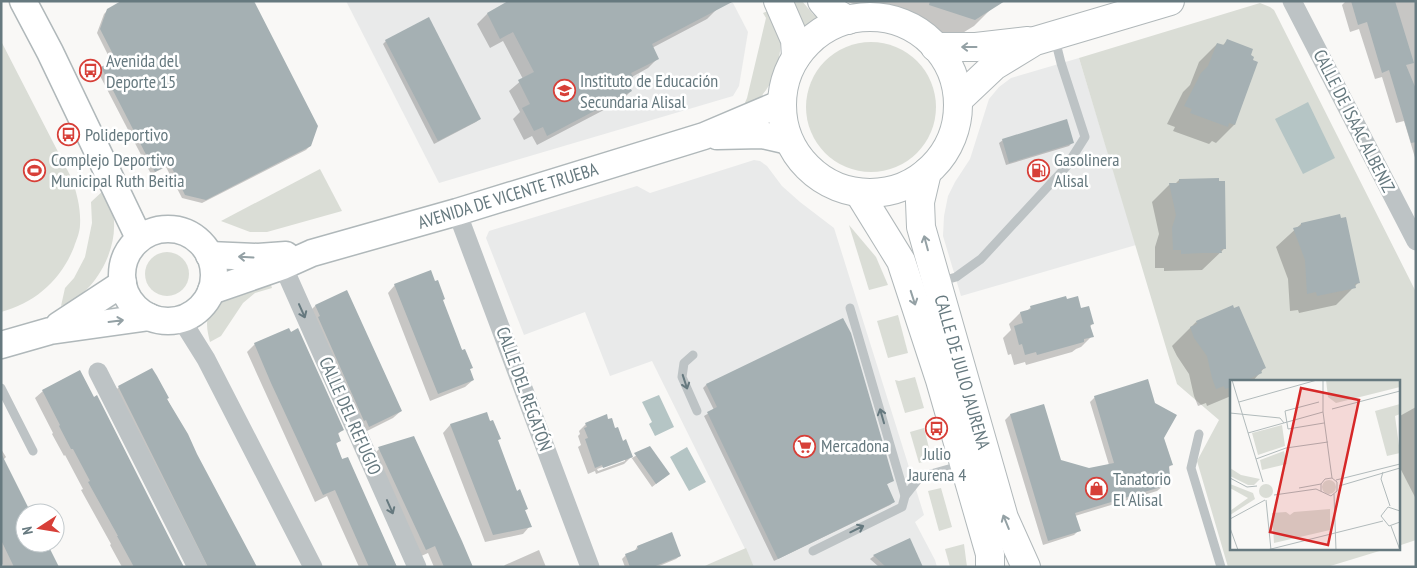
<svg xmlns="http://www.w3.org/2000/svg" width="1417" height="568" font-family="'PT Sans Narrow',sans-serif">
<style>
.built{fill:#e9eaea}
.green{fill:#daddd6}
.water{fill:#b5c5c5}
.shadow{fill:#0003;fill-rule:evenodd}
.building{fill:#a5b0b3}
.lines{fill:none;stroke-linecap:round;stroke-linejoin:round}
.secondary-casing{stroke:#b0b8ba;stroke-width:29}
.primary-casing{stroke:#b1b8ba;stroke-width:30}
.service{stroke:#bdc3c5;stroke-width:9}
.minor{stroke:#bdc3c5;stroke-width:19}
.secondary{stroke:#fff;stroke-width:26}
.primary{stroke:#fff;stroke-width:28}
.oneway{stroke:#94a1a5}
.oneway2{stroke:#66797f}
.labels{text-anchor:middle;stroke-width:5;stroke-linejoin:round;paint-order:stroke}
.poi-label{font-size:18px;fill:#66797f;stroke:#fff;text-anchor:start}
.street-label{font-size:18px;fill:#66797f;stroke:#fff}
.inset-road{fill:none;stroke:#b1babb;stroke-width:1}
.view{fill:#d62828;fill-opacity:0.15;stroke:#d62828;stroke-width:2.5}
.inset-edge{fill:none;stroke:#66797f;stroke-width:2.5}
</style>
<rect width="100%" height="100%" fill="#f9f8f6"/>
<g class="built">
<path d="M 346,1 L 732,1 L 748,32 L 739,86 L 733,96 L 439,183 Z"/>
<path d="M 1079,58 L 1136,245 L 961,296 L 943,236 L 944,216 L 948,196 L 955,182 L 970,159 L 989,99 L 999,87 L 1011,78 Z"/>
<path d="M 754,160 L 760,161 L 767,166 L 782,186 L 800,202 L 834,228 L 924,515 L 915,522 L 935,560 L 937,567 L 754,567 L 652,361 L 610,376 L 585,312 L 524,335 L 486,238 L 489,231 L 637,186 L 650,193 Z"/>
</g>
<g class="green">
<path d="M 791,1 L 802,1 L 813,14 L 821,19 L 805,27 Z"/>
<path d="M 1260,3 L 1270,7 L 1274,10 L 1416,292 L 1416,540 L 1398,546 L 1398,382 L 1231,382 L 1231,549 L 1386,549 L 1327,567 L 1228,567 L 1197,461 L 1219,420 L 1177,384 L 1079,58 Z"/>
<path d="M 768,11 C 773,20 778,29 780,39 C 783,60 768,104 744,105 L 747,98 L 766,18 L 763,13 Z"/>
<path d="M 1,41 L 72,179 C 77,194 81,209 80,225 C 80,232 76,241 74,247 C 61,280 35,303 1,312 Z"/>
<circle cx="871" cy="107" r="65"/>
<path d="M 320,169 L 342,211 L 267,232 L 250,232 L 221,221 Z"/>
<path d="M 105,189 C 110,200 114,210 114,222 C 116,255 92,296 61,306 L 65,288 L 74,278 L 85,257 L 92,223 L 91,202 Z"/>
<path d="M 849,225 L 876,257 L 888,285 L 869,290 Z"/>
<circle cx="167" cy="274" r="22"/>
<path d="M 270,282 L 272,288 L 255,293 L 243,303 L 221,336 L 210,342 C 208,334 205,323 209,314 C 216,296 252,288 270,282 Z"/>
<path d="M 898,315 L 908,353 L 888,358 L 877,321 Z"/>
<path d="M 915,377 L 924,408 L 905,413 L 895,380 L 899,381 Z"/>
<path d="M 924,428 L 932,460 L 919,463 L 910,432 Z"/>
<path d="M 941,488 L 952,527 L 939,531 L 928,491 Z"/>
<path d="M 964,544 L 967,567 L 950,567 L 945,549 Z"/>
<path d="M 746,548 L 754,567 L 703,567 L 709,564 Z"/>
</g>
<g class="water">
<path d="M 1308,102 L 1335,158 L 1303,174 L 1275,119 Z"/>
<path d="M 659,395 L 674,427 L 655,436 L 649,424 L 652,422 L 642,402 Z"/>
<path d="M 687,447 L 706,482 L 689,491 L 670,457 Z"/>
</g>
<g class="shadow">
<path d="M 511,1 L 717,9 L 707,19 L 652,48 L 658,58 L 648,68 L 632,77 L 626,83 L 631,91 L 621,101 L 537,145 L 532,136 L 524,140 L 513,119 L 520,112 L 509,91 L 523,79 L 503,41 L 490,48 L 477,24 L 487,14 Z"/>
<path d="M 844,1 L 988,1 L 992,8 L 974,26 L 956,37 L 879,12 L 876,15 L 862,10 L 863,7 Z"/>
<path d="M 1346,1 L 1416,1 L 1416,161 L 1404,121 L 1396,123 L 1382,77 L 1375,79 L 1359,29 L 1350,32 L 1342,5 Z"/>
<path d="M 108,10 L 310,146 L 306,150 L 202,203 L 182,198 L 166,167 L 151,174 L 98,72 L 112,63 L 97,33 L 104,14 Z"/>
<path d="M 386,41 L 480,119 L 476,122 L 434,144 L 383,44 Z"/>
<path d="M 1227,41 L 1249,56 L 1252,61 L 1256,62 L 1234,125 L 1216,143 L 1212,141 L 1209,144 L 1173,131 L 1175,127 L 1167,124 L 1183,92 L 1190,85 L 1199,62 L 1217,44 L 1222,46 Z"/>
<path d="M 1003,140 L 1072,143 L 1069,146 L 1006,165 L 999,143 Z"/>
<path d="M 1179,180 L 1225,248 L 1202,270 L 1164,271 L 1164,268 L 1155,268 L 1155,247 L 1159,234 L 1152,202 L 1170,184 L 1175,184 Z"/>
<path d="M 1301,224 L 1359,282 L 1336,305 L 1299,313 L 1298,310 L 1290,311 L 1288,279 L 1276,247 Z"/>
<path d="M 395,285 L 442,301 L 457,340 L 471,368 L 469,370 L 473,380 L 465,387 L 430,401 L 388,293 Z"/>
<path d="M 347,292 L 401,411 L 393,418 L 361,434 L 308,313 L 315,306 Z"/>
<path d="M 1066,301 L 1080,309 L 1092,324 L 1090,327 L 1092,336 L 1081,347 L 1076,349 L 1072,352 L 1026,365 L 1025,362 L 1014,365 L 1011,354 L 1008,355 L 1003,338 L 1011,330 L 1009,324 L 1020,313 L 1026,312 L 1031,307 Z"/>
<path d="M 843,319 L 893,480 L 886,485 L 894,502 L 890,505 L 774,561 L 704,416 L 714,410 L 703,388 L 706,385 Z"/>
<path d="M 1196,322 L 1265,367 L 1252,382 L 1231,382 L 1231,396 L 1207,406 L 1206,403 L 1198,406 L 1194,396 L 1189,374 L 1177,356 L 1172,346 Z"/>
<path d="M 289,329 L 342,430 L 337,435 L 340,440 L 335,445 L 397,567 L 359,567 L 327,496 L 315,502 L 247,352 L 255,344 Z"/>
<path d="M 152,370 L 254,567 L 198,567 L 111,395 L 119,387 Z"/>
<path d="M 43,391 L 183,567 L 122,567 L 110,545 L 111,544 L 81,490 L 83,489 L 65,455 L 64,456 L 52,434 L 53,433 L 35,398 Z"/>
<path d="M 1095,397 L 1163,438 L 1171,465 L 1168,468 L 1163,486 L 1157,491 L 1075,516 L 1079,530 L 1074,535 L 1043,545 L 1005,420 L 1010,415 L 1043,405 L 1060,461 L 1089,469 L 1109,465 L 1090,402 Z"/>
<path d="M 1416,407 L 1416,499 L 1398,464 L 1398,417 Z"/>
<path d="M 486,414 L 499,439 L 497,442 L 517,492 L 527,509 L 524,511 L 530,526 L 523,534 L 485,542 L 443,433 L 450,425 Z"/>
<path d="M 586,424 L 614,429 L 623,442 L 626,441 L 632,458 L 649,448 L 665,477 L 652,487 L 631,457 L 624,464 L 596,474 L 595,471 L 588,474 L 578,447 L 581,445 L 578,436 L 580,434 L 579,431 ZM 625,459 L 625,461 L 598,471 L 597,469 Z"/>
<path d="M 1,449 L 6,457 L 3,460 L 30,513 L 25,513 L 25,543 L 46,543 L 58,567 L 4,567 L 1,562 Z"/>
<path d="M 379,449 L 472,567 L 434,567 L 428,553 L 419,557 L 372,456 Z"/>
<path d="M 671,534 L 680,556 L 676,559 L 657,567 L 625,567 L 622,559 L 626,555 L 634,552 L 637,547 Z"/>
<path d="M 909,540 L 922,567 L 879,567 L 870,559 L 874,556 Z"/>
<path d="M 539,550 L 546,567 L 503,567 L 505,565 Z"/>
</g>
<g class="building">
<path d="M 121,1 L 254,1 L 318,126 L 311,146 L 206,200 L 185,195 L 170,164 L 155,172 L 101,67 L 116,60 L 100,29 L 107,9 Z"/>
<path d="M 508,1 L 734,1 L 652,44 L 659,59 L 631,73 L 633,77 L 627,81 L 632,91 L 547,136 L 543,127 L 534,131 L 522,108 L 530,104 L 518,80 L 534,72 L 513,32 L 500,39 L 487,13 Z"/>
<path d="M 930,1 L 1005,1 L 975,20 L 929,5 Z"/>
<path d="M 1351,1 L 1395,1 L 1414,63 L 1406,65 L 1416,89 L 1416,142 L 1411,143 L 1389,70 L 1382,73 L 1367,22 L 1358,25 Z"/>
<path d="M 429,17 L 481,119 L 438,141 L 385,40 Z"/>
<path d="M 1227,39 L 1253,49 L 1251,55 L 1254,57 L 1253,60 L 1258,62 L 1235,125 L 1229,123 L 1228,127 L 1190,113 L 1192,109 L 1184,106 L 1201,73 L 1208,66 L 1217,43 L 1224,45 Z"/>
<path d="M 1067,119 L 1074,143 L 1009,163 L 1002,139 Z"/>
<path d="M 1219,178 L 1219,181 L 1225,181 L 1226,249 L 1221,249 L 1222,253 L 1203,253 L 1181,254 L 1181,250 L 1173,250 L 1172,228 L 1176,215 L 1169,183 L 1179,183 L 1179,179 Z"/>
<path d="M 1340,214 L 1341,218 L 1346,217 L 1360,283 L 1355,284 L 1356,288 L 1317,296 L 1316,292 L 1307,294 L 1305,260 L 1293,228 L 1301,226 L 1301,223 Z"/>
<path d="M 431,270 L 435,281 L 438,280 L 445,299 L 443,300 L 458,339 L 462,350 L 465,349 L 473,368 L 470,369 L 474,380 L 438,394 L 394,284 Z"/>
<path d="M 347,290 L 402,411 L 369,427 L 366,420 L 364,421 L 318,317 L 320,316 L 315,305 Z"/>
<path d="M 1066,296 L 1067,299 L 1078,296 L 1081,308 L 1089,306 L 1094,324 L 1090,325 L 1094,337 L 1084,339 L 1084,342 L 1037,355 L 1036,352 L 1025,355 L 1022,344 L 1019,345 L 1014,326 L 1023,323 L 1020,312 L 1031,309 L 1030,306 Z"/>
<path d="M 1233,305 L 1234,308 L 1239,306 L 1266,368 L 1261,370 L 1262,373 L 1243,382 L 1231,382 L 1231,387 L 1225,389 L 1224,386 L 1216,389 L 1212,378 L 1207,356 L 1194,338 L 1190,327 L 1197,324 L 1196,321 Z"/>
<path d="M 843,318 L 851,333 L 894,481 L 887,484 L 895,502 L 778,559 L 707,412 L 717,407 L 706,384 Z"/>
<path d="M 289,328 L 291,332 L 298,328 L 344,430 L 338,433 L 341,441 L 336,443 L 342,459 L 348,457 L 397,567 L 369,567 L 335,490 L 323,495 L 271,383 L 254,343 Z"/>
<path d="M 152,368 L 157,376 L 169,398 L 167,399 L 188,434 L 197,454 L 257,567 L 208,567 L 118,386 Z"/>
<path d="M 80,370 L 94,397 L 97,395 L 184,567 L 134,567 L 117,536 L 118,536 L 88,482 L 90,481 L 73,449 L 71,449 L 59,426 L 60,425 L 42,390 Z"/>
<path d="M 1148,379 L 1155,403 L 1177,415 L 1164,438 L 1173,465 L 1169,466 L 1170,476 L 1168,482 L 1164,486 L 1075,513 L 1081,531 L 1048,541 L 1010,414 L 1044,404 L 1061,460 L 1089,468 L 1114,463 L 1094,396 Z"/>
<path d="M 487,412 L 490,421 L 493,420 L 501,439 L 498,440 L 517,491 L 520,489 L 528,509 L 525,510 L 532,527 L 493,535 L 450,424 Z"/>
<path d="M 607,414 L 608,419 L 612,418 L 615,428 L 618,427 L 623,441 L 626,439 L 633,457 L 603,468 L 602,465 L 595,468 L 585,439 L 588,438 L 584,428 L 587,427 L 585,423 Z"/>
<path d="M 414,436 L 462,541 L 473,567 L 444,567 L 435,546 L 426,550 L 378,447 Z"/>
<path d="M 650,446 L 670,474 L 656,484 L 634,453 Z"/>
<path d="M 1,453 L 31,513 L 25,513 L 25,543 L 47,543 L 59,567 L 14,567 L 1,540 Z"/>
<path d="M 672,532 L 681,556 L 653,567 L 630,567 L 625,554 L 638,549 L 637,546 Z"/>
<path d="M 910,538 L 923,567 L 886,567 L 873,555 Z"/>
</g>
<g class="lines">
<defs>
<g id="secondary">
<path d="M 23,1 L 50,52 L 139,238"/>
<path d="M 717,136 L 762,135 L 789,141"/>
<circle cx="168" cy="275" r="46"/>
<path d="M 209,255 L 258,257 L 286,255"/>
<path d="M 211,291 L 283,266 L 312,253 L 457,212 L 704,136 L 782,103"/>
<path d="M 59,325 L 123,283"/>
<path d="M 1,345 L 50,331 L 150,317"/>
</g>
<g id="primary">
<path d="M 778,1 L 795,40 L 796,57"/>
<path d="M 822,1 L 829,9 L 848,20"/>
<circle cx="870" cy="105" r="88"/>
<path d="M 935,47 L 976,47 L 1028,41"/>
<path d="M 958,100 L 994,66 L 1035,41 L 1170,1"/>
<path d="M 927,172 L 920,202 L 921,227 L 1004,518 L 1026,567"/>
<path d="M 859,193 L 901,261 L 940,380 L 990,554 L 990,567"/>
</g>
</defs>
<use href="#secondary" class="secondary-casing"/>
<use href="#primary" class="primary-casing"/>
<g class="service">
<path d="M 939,282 L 956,277 L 981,259 L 1066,167 L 1085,137 L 1061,63 L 1055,39"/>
<path d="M 850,308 L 905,496"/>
<path d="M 693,355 L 684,363 L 682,377 L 697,411"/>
<path d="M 1,388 L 33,451"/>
<path d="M 1199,434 L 1191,468 L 1221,567"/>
<path d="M 813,551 L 902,507 L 905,496 L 920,477 L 963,465"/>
</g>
<g class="minor">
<path d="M 1292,1 L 1416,241"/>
<path d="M 457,212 L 590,567"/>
<path d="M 283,266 L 417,567"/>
<path d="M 181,319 L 206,359 L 313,567"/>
<path d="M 98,372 L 197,567"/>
</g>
<use href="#secondary" class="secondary"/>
<use href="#primary" class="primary"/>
</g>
<defs><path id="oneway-shaft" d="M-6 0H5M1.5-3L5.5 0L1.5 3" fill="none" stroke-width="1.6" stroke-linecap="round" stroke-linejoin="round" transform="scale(1.25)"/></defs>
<g class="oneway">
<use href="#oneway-shaft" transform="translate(969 47) rotate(180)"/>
<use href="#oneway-shaft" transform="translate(926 243) rotate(-105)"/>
<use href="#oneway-shaft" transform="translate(246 257) rotate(-177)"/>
<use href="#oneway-shaft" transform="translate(913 298) rotate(72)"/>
<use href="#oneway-shaft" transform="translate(116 321) rotate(-7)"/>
<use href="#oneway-shaft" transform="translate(1006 522) rotate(-112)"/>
</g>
<g class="oneway2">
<use href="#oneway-shaft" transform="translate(302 311) rotate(66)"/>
<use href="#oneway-shaft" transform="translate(685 382) rotate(72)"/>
<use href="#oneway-shaft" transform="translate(882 416) rotate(-106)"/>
<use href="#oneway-shaft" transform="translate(390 507) rotate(66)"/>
<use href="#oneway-shaft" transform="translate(857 529) rotate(-26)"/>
</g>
<defs>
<symbol id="bus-ring" viewBox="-11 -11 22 22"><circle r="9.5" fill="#fff" stroke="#d73f38" stroke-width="1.5"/><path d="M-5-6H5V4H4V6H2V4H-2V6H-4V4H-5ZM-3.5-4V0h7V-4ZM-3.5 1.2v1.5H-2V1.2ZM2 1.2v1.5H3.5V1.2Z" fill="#d73f38"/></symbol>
<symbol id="school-ring" viewBox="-11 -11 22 22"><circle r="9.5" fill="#fff" stroke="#d73f38" stroke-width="1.5"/><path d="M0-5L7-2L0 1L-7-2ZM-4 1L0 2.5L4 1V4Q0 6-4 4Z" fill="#d73f38"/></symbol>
<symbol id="stadium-ring" viewBox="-11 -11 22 22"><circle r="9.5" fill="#fff" stroke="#d73f38" stroke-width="1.5"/><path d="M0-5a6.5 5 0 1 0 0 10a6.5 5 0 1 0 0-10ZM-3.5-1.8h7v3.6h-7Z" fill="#d73f38"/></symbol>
<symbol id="fuel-ring" viewBox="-11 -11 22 22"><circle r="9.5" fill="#fff" stroke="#d73f38" stroke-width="1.5"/><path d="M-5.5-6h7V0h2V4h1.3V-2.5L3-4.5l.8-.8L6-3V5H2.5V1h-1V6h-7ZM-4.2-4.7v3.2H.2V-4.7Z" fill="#d73f38"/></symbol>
<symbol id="supermarket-ring" viewBox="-11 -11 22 22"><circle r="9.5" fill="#fff" stroke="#d73f38" stroke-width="1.5"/><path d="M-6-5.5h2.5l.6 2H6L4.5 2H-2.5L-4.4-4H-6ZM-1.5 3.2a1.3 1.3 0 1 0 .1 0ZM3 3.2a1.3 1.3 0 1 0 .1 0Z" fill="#d73f38"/></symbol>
<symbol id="shop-ring" viewBox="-11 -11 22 22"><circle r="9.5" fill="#fff" stroke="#d73f38" stroke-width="1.5"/><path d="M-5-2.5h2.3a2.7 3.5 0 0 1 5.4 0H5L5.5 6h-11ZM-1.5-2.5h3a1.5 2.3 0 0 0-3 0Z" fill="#d73f38"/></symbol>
</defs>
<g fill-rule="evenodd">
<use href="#bus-ring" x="78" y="58" width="25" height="25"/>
<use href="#school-ring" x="552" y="78" width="25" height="25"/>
<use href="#bus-ring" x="56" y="122" width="25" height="25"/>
<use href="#stadium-ring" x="22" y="158" width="25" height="25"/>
<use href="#fuel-ring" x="1026" y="158" width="25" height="25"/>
<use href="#bus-ring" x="924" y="416" width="25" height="25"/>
<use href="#supermarket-ring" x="792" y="434" width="25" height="25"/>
<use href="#shop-ring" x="1084" y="476" width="25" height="25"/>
</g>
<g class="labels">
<g class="poi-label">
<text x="106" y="67">Avenida del<tspan x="106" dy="21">Deporte 15</tspan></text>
<text x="580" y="87">Instituto de Educación<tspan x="580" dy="21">Secundaria Alisal</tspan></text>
<text x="85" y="141">Polideportivo</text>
<text x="51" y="166">Complejo Deportivo<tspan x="51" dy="21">Municipal Ruth Beitia</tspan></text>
<text x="1054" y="166">Gasolinera<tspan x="1054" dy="21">Alisal</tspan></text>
<text x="821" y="452">Mercadona</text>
<text x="937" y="460" text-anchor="middle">Julio<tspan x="937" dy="21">Jaurena 4</tspan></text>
<text x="1113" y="485">Tanatorio<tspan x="1113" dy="21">El Alisal</tspan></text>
</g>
<g class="street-label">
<text transform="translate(1354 121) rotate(63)" y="6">CALLE DE ISAAC ALBENIZ</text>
<text transform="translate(508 196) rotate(-17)" y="6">AVENIDA DE VICENTE TRUEBA</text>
<text transform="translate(962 372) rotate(74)" y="6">CALLE DE JULIO JAURENA</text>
<text transform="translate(524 389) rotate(70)" y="6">CALLE DEL REGATÓN</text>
<text transform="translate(350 416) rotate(66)" y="6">CALLE DEL REFUGIO</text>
</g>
</g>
<g transform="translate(1230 380)">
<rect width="170" height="170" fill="#f9f8f6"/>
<path d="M 96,0 L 170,0 L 170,7 L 106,23 L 98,17 ZM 170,24 L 170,34 L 165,36 L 170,73 L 157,76 L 145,31 ZM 52,45 L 55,66 L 28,75 L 22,53 ZM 54,71 L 57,84 L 32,90 L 30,80 ZM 0,88 L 11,95 L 30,99 L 24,105 L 18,105 L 0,96 ZM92 107a7 7 0 1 1 14 0a7 7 0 1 1-14 0ZM29 111a7 7 0 1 1 14 0a7 7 0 1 1-14 0ZM 0,104 L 23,113 L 25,119 L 0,135 L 0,131 L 18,118 L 0,108 ZM 100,129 L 100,150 L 44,163 L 42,133 L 56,132 L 60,135 L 64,132 Z" fill="#daddd6"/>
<path class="inset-road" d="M 2,0 L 33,102M 93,0 L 93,32 L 102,98M 9,22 L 87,0M 89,22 L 55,31 L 58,49 L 94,43M 102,29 L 170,11M 0,33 L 50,38 L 54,43M 18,53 L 93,32M 26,79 L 56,68 L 98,62M 153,92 L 151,99 L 160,126M 0,98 L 17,107 L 27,106M 106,100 L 170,84M 109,106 L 170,88M 69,108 L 91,104M 104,114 L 106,170M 44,115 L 86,109 L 101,116 L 107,111 L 107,102 L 102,98 L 95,99 L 91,104 L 91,111M 36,120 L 41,170M 170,131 L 158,127 L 151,136 L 159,146 L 170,142M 0,139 L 35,120M 161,146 L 170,170M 0,148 L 8,170M 37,170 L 153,141"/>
<path class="view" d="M 71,8 L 129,20 L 98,165 L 40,152 Z"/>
<rect width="170" height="170" class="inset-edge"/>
</g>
<rect width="1417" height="568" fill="none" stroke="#66797f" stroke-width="5"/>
<g transform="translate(40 528) rotate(258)"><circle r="24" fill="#ffffff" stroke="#c2c9cc"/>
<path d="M0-4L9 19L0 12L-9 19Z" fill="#d73f38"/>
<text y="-8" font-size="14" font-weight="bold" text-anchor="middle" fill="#66797f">N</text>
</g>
</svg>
